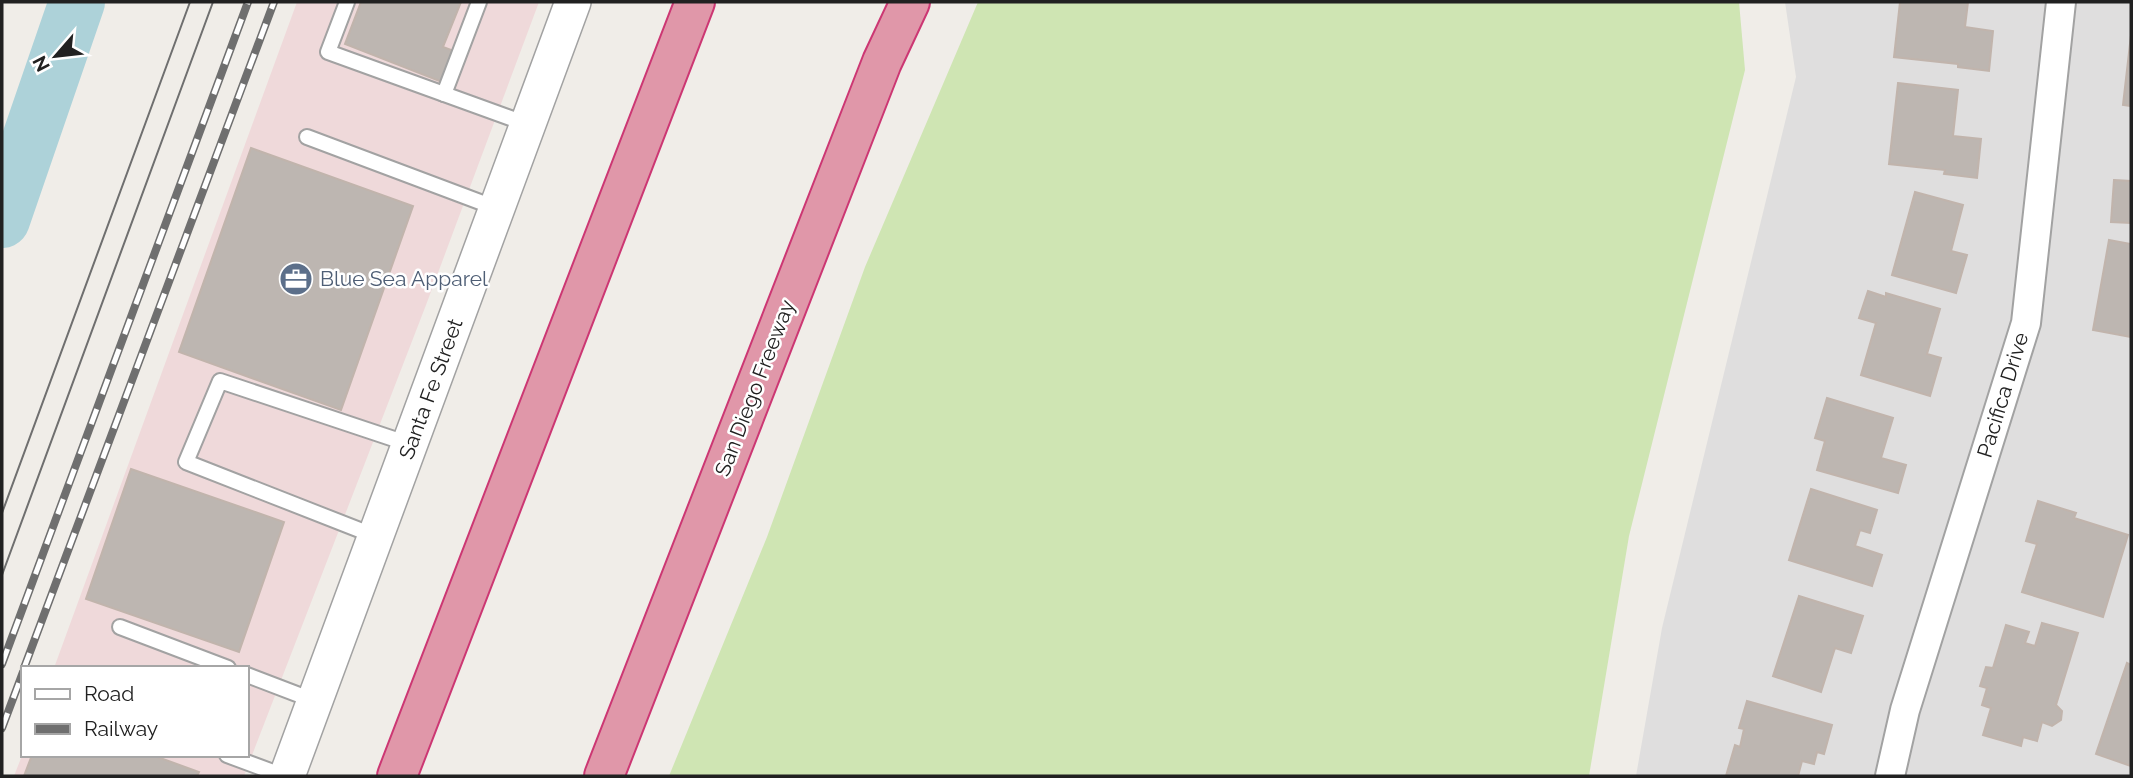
<svg xmlns="http://www.w3.org/2000/svg" width="2133" height="778" font-family="Raleway,sans-serif">
<style>
.residential{fill:#dfdede}
.commercial{fill:#efd9da}
.grass{fill:#cfe5b3}
.lines{fill:none;stroke-linecap:round;stroke-linejoin:round}
.river{stroke:#add2d9;stroke-width:56}
.building{fill:#bdb6b1;stroke:#c1b4ac;stroke-width:2}
.service-casing{stroke:#a2a2a2;stroke-width:18}
.minor-casing{stroke:#a2a2a2;stroke-width:32}
.tertiary-casing{stroke:#a2a2a2;stroke-width:38}
.motorway-casing{stroke:#cc3773;stroke-width:42}
.service{stroke:#fff;stroke-width:14}
.minor{stroke:#fff;stroke-width:28}
.tertiary{stroke:#fff;stroke-width:35}
.motorway{stroke:#e097a9;stroke-width:38}
.tram{stroke:#6f6f6f;stroke-width:2}
.rail-casing{stroke:#6f6f6f;stroke-width:8}
.rail{stroke:#fff;stroke-width:5;stroke-dasharray:16;stroke-linecap:butt}
.labels{text-anchor:middle;stroke-width:5;stroke-linejoin:round;paint-order:stroke}
.service-label{font-size:21px;fill:#4e5e75;stroke:#fff;text-anchor:start}
.street-label{font-size:21px;fill:#212121;stroke:#fff}
</style>
<rect width="100%" height="100%" fill="#f0ede8"/>
<path class="residential" d="M 1785,2 L 2131,2 L 2131,776 L 1636,776 L 1662,628 L 1796,77 Z"/>
<path class="commercial" d="M 297,2 L 539,2 L 426,305 L 244,776 L 14,776 L 23,753 L 23,755 L 247,755 L 247,668 L 54,668 Z"/>
<path class="grass" d="M 978,2 L 1739,2 L 1745,70 L 1629,536 L 1589,776 L 669,776 L 767,537 L 865,267 Z"/>
<g class="lines">
<path class="river" d="M 2,220 L 77,2"/>
</g>
<g class="building">
<path d="M 361,2 L 461,2 L 443,47 L 454,51 L 442,82 L 345,44 Z"/>
<path d="M 1900,2 L 1968,2 L 1965,27 L 1993,31 L 1989,71 L 1958,67 L 1958,64 L 1894,57 Z"/>
<path d="M 2131,35 L 2131,106 L 2123,105 Z"/>
<path d="M 1898,83 L 1958,90 L 1953,136 L 1981,139 L 1977,178 L 1944,174 L 1945,170 L 1889,164 Z"/>
<path d="M 251,148 L 413,206 L 341,410 L 179,352 Z"/>
<path d="M 2114,180 L 2131,181 L 2131,223 L 2111,222 Z"/>
<path d="M 1915,192 L 1963,205 L 1951,251 L 1967,255 L 1956,293 L 1892,275 Z"/>
<path d="M 2109,240 L 2131,244 L 2131,337 L 2093,330 Z"/>
<path d="M 1868,291 L 1886,297 L 1886,293 L 1940,309 L 1927,354 L 1941,358 L 1930,396 L 1861,375 L 1876,323 L 1859,318 Z"/>
<path d="M 1827,398 L 1893,418 L 1881,458 L 1906,465 L 1898,493 L 1817,470 L 1825,441 L 1815,438 Z"/>
<path d="M 131,469 L 284,522 L 239,652 L 86,599 Z"/>
<path d="M 1811,489 L 1877,510 L 1870,533 L 1860,530 L 1855,546 L 1882,555 L 1872,586 L 1789,560 Z"/>
<path d="M 2038,501 L 2076,513 L 2074,518 L 2128,535 L 2103,617 L 2022,592 L 2037,544 L 2026,541 Z"/>
<path d="M 1799,596 L 1863,616 L 1851,653 L 1835,648 L 1821,692 L 1773,676 Z"/>
<path d="M 2042,623 L 2078,633 L 2056,705 L 2062,711 L 2061,720 L 2052,726 L 2042,722 L 2037,741 L 2023,737 L 2021,746 L 1983,735 L 1991,708 L 1982,705 L 1987,688 L 1980,686 L 1986,667 L 1993,668 L 2006,625 L 2029,632 L 2025,643 L 2035,646 Z"/>
<path d="M 2127,663 L 2131,665 L 2131,766 L 2096,754 Z"/>
<path d="M 1747,701 L 1832,725 L 1824,754 L 1817,752 L 1814,764 L 1802,761 L 1798,776 L 1726,776 L 1735,745 L 1740,747 L 1744,729 L 1739,728 Z"/>
<path d="M 32,755 L 152,755 L 199,772 L 197,776 L 24,776 Z"/>
</g>
<g class="lines">
<defs>
<g id="service">
<path d="M 347,2 L 328,52 L 527,124"/>
<path d="M 444,94 L 479,2"/>
<path d="M 307,137 L 496,208"/>
<path d="M 375,536 L 186,462 L 220,381 L 409,444"/>
<path d="M 120,627 L 228,668"/>
<path d="M 247,675 L 315,701"/>
<path d="M 227,755 L 284,776"/>
</g>
<path id="minor" d="M 1890,776 L 1905,710 L 2026,323 L 2061,2"/>
<path id="tertiary" d="M 287,776 L 573,2"/>
<g id="motorway">
<path d="M 397,776 L 695,2"/>
<path d="M 604,776 L 882,62 L 910,2"/>
</g>
</defs>
<use href="#service" class="service-casing"/>
<use href="#minor" class="minor-casing"/>
<use href="#tertiary" class="tertiary-casing"/>
<use href="#motorway" class="motorway-casing"/>
<use href="#service" class="service"/>
<use href="#minor" class="minor"/>
<use href="#tertiary" class="tertiary"/>
<use href="#motorway" class="motorway"/>
<g class="tram">
<path d="M 2,513 L 190,2"/>
<path d="M 2,575 L 213,2"/>
</g>
<defs>
<g id="rail">
<path d="M 2,664 L 248,2"/>
<path d="M 24,668 L 274,2"/>
<path d="M 2,728 L 23,672"/>
</g>
</defs>
<use href="#rail" class="rail-casing"/>
<use href="#rail" class="rail"/>
</g>
<defs>
<symbol id="office-disc" viewBox="-11 -11 22 22"><circle r="9.5" fill="#5c6f8a" stroke="#fff"/><path d="M-6-3h4V-5.5h4V-3h4V5H-6ZM-1-4.5V-3h2v-1.5ZM-6 0V1H6V0Z" fill="#fff"/></symbol>
</defs>
<g fill-rule="evenodd">
<use href="#office-disc" x="277" y="260" width="38" height="38"/>
</g>
<g class="labels">
<g class="service-label">
<text x="320" y="286">Blue Sea Apparel</text>
</g>
<g class="street-label">
<text transform="translate(755 388) rotate(-69)" y="7">San Diego Freeway</text>
<text transform="translate(431 389) rotate(-70)" y="7">Santa Fe Street</text>
<text transform="translate(2003 395) rotate(-73)" y="7">Pacifica Drive</text>
</g>
</g>
<rect width="2133" height="778" fill="none" stroke="#212121" stroke-width="7"/>
<rect x="21" y="666" width="228" height="91" fill="#ffffff" stroke="#a6a6a6" stroke-width="2"/>
<rect x="35" y="689" width="35" height="10" fill="#ffffff" stroke="#a6a6a6" stroke-width="2"/>
<text x="84" y="701" font-size="21" fill="#212121">Road</text>
<rect x="35" y="724" width="35" height="10" fill="#6f6f6f" stroke="#a6a6a6" stroke-width="2"/>
<text x="84" y="736" font-size="21" fill="#212121">Railway</text>
<g transform="translate(56 56) rotate(242)" stroke="#ffffff" stroke-width="5" paint-order="stroke">
<path d="M0-5L12 26L0 18L-12 26Z" fill="#212121"/>
<text y="-10" font-size="19" font-weight="bold" text-anchor="middle" fill="#212121">N</text>
</g>
</svg>
